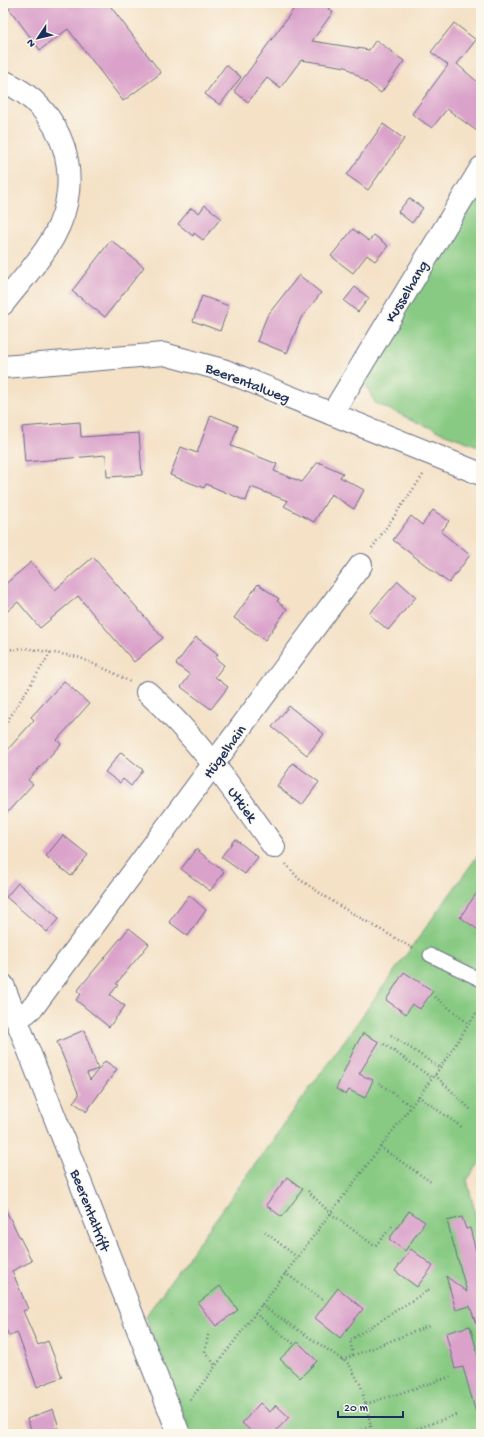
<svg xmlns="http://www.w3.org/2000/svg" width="484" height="1437" font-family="'Gochi Hand',sans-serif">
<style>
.green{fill:#88ca83;stroke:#527c70}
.building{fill:#daa2ca}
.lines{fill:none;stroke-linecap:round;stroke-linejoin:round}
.service-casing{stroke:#676d82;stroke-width:15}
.minor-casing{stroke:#676d82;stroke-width:24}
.path{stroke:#676d82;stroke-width:2.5;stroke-dasharray:1 3;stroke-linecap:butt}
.service{stroke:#fff;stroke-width:13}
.minor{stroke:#fff;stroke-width:22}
.labels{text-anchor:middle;stroke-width:3;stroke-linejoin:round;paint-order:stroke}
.street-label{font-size:15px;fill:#1b2f5e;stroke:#fbf7ec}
</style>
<rect width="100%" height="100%" fill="#fbf7ec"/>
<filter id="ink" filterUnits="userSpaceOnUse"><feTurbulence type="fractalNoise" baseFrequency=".025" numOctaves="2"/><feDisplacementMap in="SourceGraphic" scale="8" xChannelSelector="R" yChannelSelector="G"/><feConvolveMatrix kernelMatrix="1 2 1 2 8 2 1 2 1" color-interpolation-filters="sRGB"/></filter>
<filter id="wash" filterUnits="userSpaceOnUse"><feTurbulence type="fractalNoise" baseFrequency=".012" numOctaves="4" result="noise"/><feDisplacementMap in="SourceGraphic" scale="16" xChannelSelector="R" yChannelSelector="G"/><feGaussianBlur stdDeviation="0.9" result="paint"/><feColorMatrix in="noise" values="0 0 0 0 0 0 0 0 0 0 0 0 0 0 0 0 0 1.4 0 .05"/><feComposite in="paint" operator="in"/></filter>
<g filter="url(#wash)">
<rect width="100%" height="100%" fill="#f4e1c6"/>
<g class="green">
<path d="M 481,166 L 481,447 L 440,432 L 375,403 L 359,370 Z"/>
<path d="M 481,851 L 481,1161 L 467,1180 L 481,1237 L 481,1434 L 191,1434 L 145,1317 Z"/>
</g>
<g id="blocks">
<g class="building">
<path d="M 5,3 L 108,3 L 161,73 L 123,101 L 68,29 L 40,50 Z"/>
<path d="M 298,3 L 333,3 L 328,9 L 333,12 L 312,41 L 369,50 L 376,40 L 404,61 L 381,93 L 346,67 L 301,60 L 280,88 L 267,78 L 248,102 L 234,91 Z"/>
<path d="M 454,23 L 476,40 L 457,64 L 481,85 L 481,134 L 447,109 L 432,128 L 412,114 L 448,65 L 431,52 Z"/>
<path d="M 226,65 L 241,77 L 220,105 L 205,94 Z"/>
<path d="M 383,124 L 404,139 L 368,190 L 347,175 Z"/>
<path d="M 409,198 L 423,208 L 412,223 L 398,212 Z"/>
<path d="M 205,205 L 221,218 L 203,240 L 194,233 L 193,236 L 178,224 L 191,208 L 199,213 Z"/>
<path d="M 353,229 L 369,241 L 374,235 L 388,246 L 375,261 L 367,255 L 353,273 L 331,256 Z"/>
<path d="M 111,240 L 144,267 L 105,317 L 72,291 Z"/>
<path d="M 299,275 L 321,293 L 301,318 L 287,353 L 257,341 L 267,316 Z"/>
<path d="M 355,287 L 369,298 L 358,312 L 344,301 Z"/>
<path d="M 202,296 L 229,306 L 220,331 L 193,321 Z"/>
<path d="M 211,415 L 238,426 L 231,446 L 277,464 L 274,471 L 302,482 L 318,462 L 343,473 L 340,477 L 364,490 L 354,509 L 331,494 L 314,522 L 284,506 L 288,501 L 251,487 L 246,501 L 206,484 L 204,488 L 170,475 L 181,447 L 197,453 Z"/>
<path d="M 80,422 L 81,437 L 139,433 L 142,475 L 107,477 L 106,455 L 25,462 L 22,427 Z"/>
<path d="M 433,510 L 449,521 L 441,532 L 470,555 L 449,583 L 393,540 L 411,516 L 422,525 Z"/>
<path d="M 93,557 L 163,638 L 134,662 L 78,596 L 40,628 L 18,602 L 3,615 L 3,586 L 31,562 L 55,590 Z"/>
<path d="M 398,581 L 416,597 L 388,630 L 369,614 Z"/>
<path d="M 258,584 L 279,599 L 277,601 L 287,609 L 265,640 L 234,618 Z"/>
<path d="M 196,637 L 218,654 L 215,658 L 224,665 L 215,677 L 228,687 L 211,709 L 181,687 L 190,675 L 176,664 Z"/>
<path d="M 64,681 L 89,704 L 57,740 L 61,744 L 28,780 L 33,784 L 3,817 L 3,755 L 34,720 L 31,717 Z"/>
<path d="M 289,706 L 324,734 L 307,755 L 272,727 Z"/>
<path d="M 121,752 L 143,770 L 131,786 L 123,779 L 120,783 L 105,772 Z"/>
<path d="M 293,763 L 319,782 L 302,805 L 277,786 Z"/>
<path d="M 63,835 L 88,855 L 71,876 L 46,856 Z"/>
<path d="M 235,839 L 258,857 L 245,874 L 221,857 Z"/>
<path d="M 196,849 L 224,872 L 210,891 L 181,869 Z"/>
<path d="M 18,883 L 59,918 L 47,932 L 6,897 Z"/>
<path d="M 481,887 L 481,932 L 460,917 Z"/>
<path d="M 189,895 L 206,910 L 188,936 L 169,922 Z"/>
<path d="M 129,928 L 149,944 L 116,984 L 118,985 L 110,995 L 125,1006 L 109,1027 L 76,1000 L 81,994 L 77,991 Z"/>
<path d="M 404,972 L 433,991 L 420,1009 L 412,1004 L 406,1014 L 386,1000 Z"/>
<path d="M 84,1030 L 98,1069 L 87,1073 L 90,1080 L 105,1061 L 117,1069 L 86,1112 L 85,1110 L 73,1102 L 79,1095 L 57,1042 Z"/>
<path d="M 363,1033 L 379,1042 L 359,1074 L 373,1080 L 365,1098 L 349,1090 L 346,1095 L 336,1089 L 355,1047 Z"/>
<path d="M 287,1177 L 303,1189 L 282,1217 L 266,1205 Z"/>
<path d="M 3,1205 L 32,1261 L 12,1271 L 28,1309 L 23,1311 L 38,1345 L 48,1341 L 62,1377 L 37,1387 L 17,1332 L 9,1336 L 3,1323 Z"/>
<path d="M 409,1211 L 425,1222 L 405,1251 L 389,1239 Z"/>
<path d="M 462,1217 L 466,1229 L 470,1228 L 478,1259 L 475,1260 L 481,1281 L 481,1324 L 476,1324 L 470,1306 L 456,1310 L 446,1276 L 467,1292 L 447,1221 Z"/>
<path d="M 411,1249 L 433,1266 L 417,1287 L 395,1271 Z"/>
<path d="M 220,1286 L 238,1310 L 216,1326 L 198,1303 Z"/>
<path d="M 338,1288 L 363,1309 L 340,1338 L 315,1318 Z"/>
<path d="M 470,1326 L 481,1366 L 481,1412 L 476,1413 L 463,1367 L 455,1369 L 446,1333 Z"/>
<path d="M 298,1342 L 317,1361 L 300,1378 L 280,1359 Z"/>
<path d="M 260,1403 L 270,1412 L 276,1405 L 289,1417 L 273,1434 L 254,1434 L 242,1423 Z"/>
<path d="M 53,1409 L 59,1427 L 53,1430 L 55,1434 L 33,1434 L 27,1419 Z"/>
</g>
</g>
</g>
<g filter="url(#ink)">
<use href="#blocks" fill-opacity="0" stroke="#676d82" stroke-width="1"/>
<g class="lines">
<defs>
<path id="service" d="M 430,955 L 481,980"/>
<g id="minor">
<path d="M 3,81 C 64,108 86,177 54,236 C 41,260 20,282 3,304"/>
<path d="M 3,367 L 164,354 L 223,370 L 481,474"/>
<path d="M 332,414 L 481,168"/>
<path d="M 147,692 C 197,737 235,792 274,847"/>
<path d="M 3,985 L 179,1434"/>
<path d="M 15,1017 L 26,1013 L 34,1006 L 361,565"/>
</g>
</defs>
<use href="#service" class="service-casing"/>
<use href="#minor" class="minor-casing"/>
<g class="path">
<path d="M 372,548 L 423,475"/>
<path d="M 3,650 L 25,648 L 78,657 L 112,672 L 130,682"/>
<path d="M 3,728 L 51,652"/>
<path d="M 286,864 L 299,879 L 338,905 L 414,949"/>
<path d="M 435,997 L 469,1024"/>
<path d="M 391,1035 L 440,1068"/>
<path d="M 384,1044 L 432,1078"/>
<path d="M 435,1075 L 471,1110"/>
<path d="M 379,1083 L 411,1106"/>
<path d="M 418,1096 L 463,1128"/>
<path d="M 380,1147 L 431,1182"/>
<path d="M 308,1191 L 330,1213 L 375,1246 L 394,1224"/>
<path d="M 265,1232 L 297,1257"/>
<path d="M 285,1273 L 322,1299"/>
<path d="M 261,1305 L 349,1364 L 361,1386 L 373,1434"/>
<path d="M 255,1313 L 295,1345"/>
<path d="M 208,1335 L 205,1352 L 216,1366"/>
<path d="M 353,1355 L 350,1340 L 430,1289"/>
<path d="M 342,1360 L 431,1325"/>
<path d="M 190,1400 L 440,1068 L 481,1006"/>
<path d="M 366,1404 L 453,1376"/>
<path d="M 350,1433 L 371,1426"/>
<path d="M 402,1434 L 458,1414"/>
</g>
<use href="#service" class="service"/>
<use href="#minor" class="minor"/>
</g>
</g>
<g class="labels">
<g class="street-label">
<text transform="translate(406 291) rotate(-59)" y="5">Kusselhang</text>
<text transform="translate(248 382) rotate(21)" y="5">Beerentalweg</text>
<text transform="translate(224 751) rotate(-54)" y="5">Hügelhain</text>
<text transform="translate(243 804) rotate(54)" y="5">Utkiek</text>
<text transform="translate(91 1210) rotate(69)" y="5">Beerentaltrift</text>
</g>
</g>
<rect width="484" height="1437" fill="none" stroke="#fbf7ec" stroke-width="16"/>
<g transform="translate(38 38) rotate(235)" stroke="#fbf7ec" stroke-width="3" paint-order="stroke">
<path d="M0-3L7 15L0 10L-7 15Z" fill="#1b2f5e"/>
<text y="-6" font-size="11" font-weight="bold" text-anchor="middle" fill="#1b2f5e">N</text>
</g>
<path d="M338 1411v6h65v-6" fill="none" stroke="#1b2f5e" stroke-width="2"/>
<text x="344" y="1411" font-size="12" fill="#1b2f5e" stroke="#fbf7ec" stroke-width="3" paint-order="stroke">20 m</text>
</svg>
